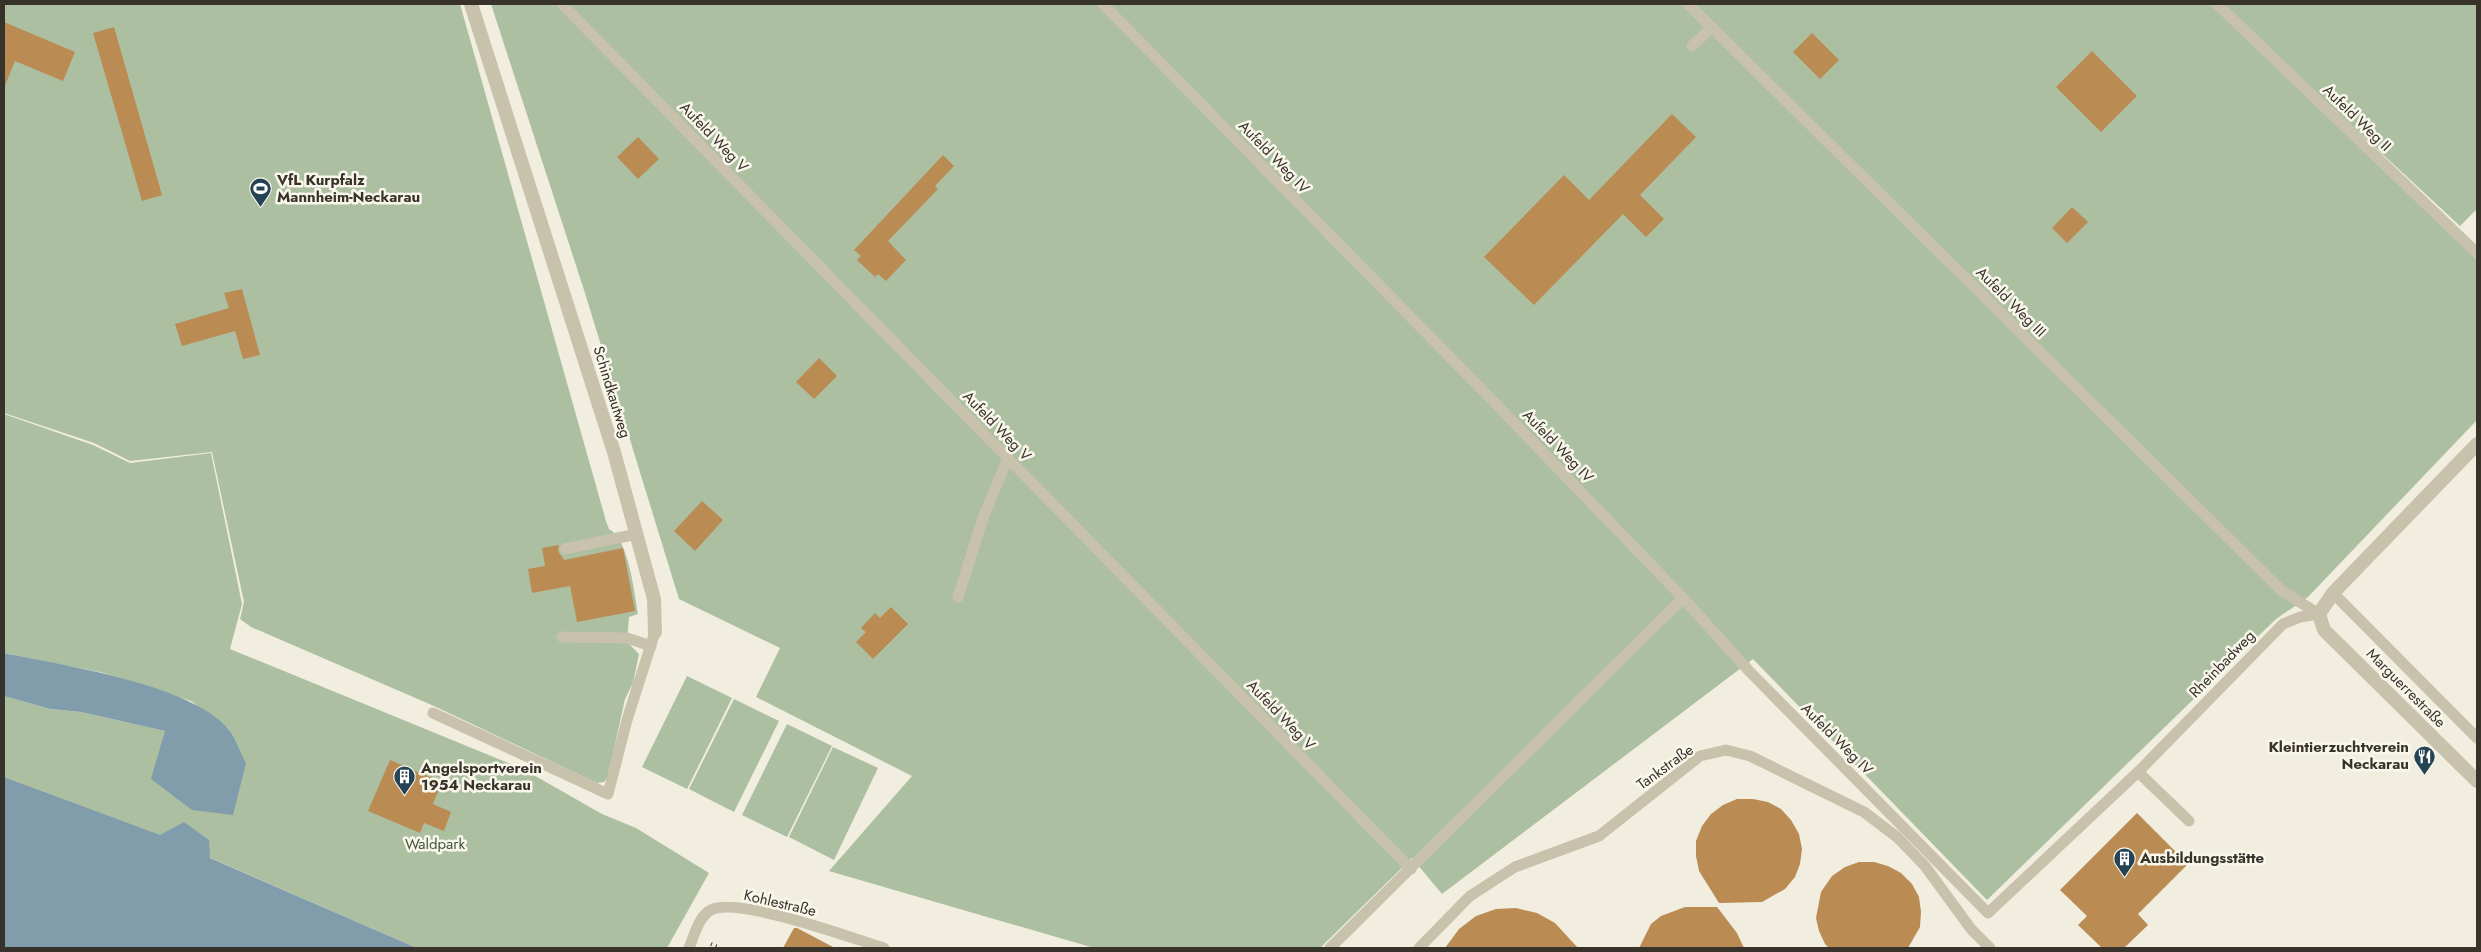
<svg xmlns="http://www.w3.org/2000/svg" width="2481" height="952" font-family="Jost,sans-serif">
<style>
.green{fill:#acbfa1}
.water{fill:#819dab}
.building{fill:#ba8c54}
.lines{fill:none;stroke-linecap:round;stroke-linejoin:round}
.service{stroke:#c8c1ac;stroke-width:11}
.minor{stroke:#c8c1ac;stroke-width:14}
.rail{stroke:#37322a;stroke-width:4;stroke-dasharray:1 4;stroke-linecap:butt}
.labels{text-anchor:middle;stroke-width:5;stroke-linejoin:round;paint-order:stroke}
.street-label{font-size:15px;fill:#37322a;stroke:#f9f6ec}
.poi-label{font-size:15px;font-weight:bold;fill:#37322a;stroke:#f9f6ec;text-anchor:start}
.park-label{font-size:15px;fill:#3c5331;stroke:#f9f6ec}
</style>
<rect width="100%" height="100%" fill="#f1eee0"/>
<g class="green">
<path d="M 4,4 L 460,4 L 606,521 L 609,529 C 629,540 634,592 638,614 L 629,617 L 627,642 L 639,654 L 633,683 L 625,699 L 608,776 L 604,782 L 597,783 L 434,706 L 251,627 L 240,619 L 244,602 L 212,452 L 130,461 L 94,443 L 4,413 Z"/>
<path d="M 491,4 L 2210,4 L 2477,260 L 2477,420 L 2308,597 L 2276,619 L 1987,900 L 1753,659 L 1442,894 L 1412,858 L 1320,948 L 1094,948 L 829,871 L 912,776 L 756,697 L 780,648 L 679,599 L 584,290 Z"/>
<path d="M 2221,4 L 2477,4 L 2477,209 L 2460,226 Z"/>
<path d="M 4,414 L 93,445 L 130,463 L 211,453 L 242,604 L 230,649 L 523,769 L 602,814 L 636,828 L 709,873 L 667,948 L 417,948 L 160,836 L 4,777 L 4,696 L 50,709 L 81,712 L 165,731 L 228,729 L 191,701 L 104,673 L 4,653 Z"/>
<path d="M 687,676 L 732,698 L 687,789 L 642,767 Z"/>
<path d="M 734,699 L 779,721 L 734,812 L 689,789 Z"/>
<path d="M 787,724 L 832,746 L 787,837 L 742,815 Z"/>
<path d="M 833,747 L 878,768 L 834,860 L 789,837 Z"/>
</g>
<g class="water">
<path d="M 4,653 C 61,665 191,684 228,729 C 236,738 240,753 246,763 L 233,815 L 192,810 L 151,779 L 165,731 L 81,712 L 50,709 L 4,696 Z"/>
<path d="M 4,777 L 160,835 L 184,822 L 209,840 L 210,858 L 417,948 L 4,948 Z"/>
</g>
<g class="building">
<path d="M 4,22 L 75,52 L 63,81 L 15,61 L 4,88 Z"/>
<path d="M 114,27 L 162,195 L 142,201 L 93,33 Z"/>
<path d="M 1812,33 L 1839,60 L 1820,79 L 1793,52 Z"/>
<path d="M 2092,51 L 2137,96 L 2101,132 L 2056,87 Z"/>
<path d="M 1672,114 L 1696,137 L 1640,195 L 1664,219 L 1646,237 L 1623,214 L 1534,305 L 1484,257 L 1564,175 L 1589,200 Z"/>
<path d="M 638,137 L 659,159 L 638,179 L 617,157 Z"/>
<path d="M 943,155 L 954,166 L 935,186 L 938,189 L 888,241 L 906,260 L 886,281 L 878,274 L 875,277 L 857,260 L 861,256 L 854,250 Z"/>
<path d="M 2072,207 L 2088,222 L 2067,243 L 2052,228 Z"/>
<path d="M 242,289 L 260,355 L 243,359 L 235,331 L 182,346 L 175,324 L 229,308 L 224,293 Z"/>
<path d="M 819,358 L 837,376 L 814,399 L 796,382 Z"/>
<path d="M 702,501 L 723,520 L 695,551 L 674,531 Z"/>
<path d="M 559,545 L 558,551 L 564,560 L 623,548 L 635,611 L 577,622 L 570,586 L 532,593 L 528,569 L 545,566 L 542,548 Z"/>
<path d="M 891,607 L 908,624 L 873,659 L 856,642 L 866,632 L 861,628 L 875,613 L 880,618 Z"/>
<path d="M 390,760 L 442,782 L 433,804 L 451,812 L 444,831 L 424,823 L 420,833 L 368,811 Z"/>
<path d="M 1737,799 L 1753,799 L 1768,802 L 1781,809 L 1791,820 L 1799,834 L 1802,849 L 1800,864 L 1795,877 L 1785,889 L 1762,902 L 1719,903 L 1699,871 L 1696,856 L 1696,841 L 1702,826 L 1711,814 L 1723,805 Z"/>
<path d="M 2137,813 L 2188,864 L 2138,914 L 2148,925 L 2124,948 L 2102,948 L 2078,925 L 2087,916 L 2060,890 Z"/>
<path d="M 1859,862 L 1874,862 L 1888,866 L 1901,873 L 1912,884 L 1919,897 L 1921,912 L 1920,927 L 1908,948 L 1829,948 L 1825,944 L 1819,931 L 1816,918 L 1821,892 L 1832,876 L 1845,867 Z"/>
<path d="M 1685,907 L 1717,907 L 1737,933 L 1744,948 L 1639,948 L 1651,924 L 1661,916 Z"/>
<path d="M 1516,908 L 1537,913 L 1555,923 L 1578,948 L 1445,948 L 1459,929 L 1476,916 L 1496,909 Z"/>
<path d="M 794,928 L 797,928 L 835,948 L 783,948 Z"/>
</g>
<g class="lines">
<g class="service">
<path d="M 562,4 L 1411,869"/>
<path d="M 1103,4 L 1497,405 L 1683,598 L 1750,672 L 1988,913 L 2138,772 L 2283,624 L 2300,617 L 2319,614"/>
<path d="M 1688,4 L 2282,591 L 2319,614"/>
<path d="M 2217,4 L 2477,253"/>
<path d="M 1692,46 L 1712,27"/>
<path d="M 565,549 L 637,534"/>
<path d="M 2333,593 L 2477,738"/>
<path d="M 958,597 L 983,518 L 1008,458"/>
<path d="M 562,637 L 627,638 L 651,646"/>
<path d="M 433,713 L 608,794 L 627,720 L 655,632"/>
<path d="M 2138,772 L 2189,821"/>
<path d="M 689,948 C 694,936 698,919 709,911 C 733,894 854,939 884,948"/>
<path d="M 1330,948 L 1683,598"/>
<path d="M 1419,948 L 1470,896 L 1515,867 L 1599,836 L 1700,756 L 1726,750 L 1750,756 L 1864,812 L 1897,837 L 1925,866 L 1971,929 L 1990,948"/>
</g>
<g class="minor">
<path d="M 471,4 L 614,452 L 654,599 L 655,632"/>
<path d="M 2477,444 L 2333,593 L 2319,614 L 2324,630 L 2477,781"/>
</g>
<path class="rail" d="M 711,944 L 720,948"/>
</g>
<defs>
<symbol id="stadium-pin" viewBox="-11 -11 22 30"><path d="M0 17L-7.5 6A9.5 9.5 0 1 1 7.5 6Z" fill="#244354" stroke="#f9f6ec"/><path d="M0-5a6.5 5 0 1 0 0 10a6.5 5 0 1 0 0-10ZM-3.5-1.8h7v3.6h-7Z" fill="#fff"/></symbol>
<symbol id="restaurant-pin" viewBox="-11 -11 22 30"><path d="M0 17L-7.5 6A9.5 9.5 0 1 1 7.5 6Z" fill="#244354" stroke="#f9f6ec"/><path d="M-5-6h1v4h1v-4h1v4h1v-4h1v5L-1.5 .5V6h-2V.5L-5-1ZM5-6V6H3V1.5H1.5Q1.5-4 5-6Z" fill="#fff"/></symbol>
<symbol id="building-pin" viewBox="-11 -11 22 30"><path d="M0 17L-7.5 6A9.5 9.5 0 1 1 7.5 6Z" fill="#244354" stroke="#f9f6ec"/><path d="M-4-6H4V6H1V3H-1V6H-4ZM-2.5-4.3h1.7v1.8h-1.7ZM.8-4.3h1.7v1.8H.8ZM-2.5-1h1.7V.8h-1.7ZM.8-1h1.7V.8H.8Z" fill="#fff"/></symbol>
</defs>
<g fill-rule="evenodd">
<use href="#stadium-pin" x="248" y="176" width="25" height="34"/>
<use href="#restaurant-pin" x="2412" y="744" width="25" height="34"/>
<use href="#building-pin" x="392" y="764" width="25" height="34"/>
<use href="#building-pin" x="2112" y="846" width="25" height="34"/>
</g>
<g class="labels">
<g class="street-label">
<text transform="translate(2357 118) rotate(44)" y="5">Aufeld Weg II</text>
<text transform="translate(714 137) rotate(46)" y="5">Aufeld Weg V</text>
<text transform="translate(1274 157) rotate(46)" y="5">Aufeld Weg IV</text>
<text transform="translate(2011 302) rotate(45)" y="5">Aufeld Weg III</text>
<text transform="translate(612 392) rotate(73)" y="5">Schindkautweg</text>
<text transform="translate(997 426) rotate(46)" y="5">Aufeld Weg V</text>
<text transform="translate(1558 446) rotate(46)" y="5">Aufeld Weg IV</text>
<text transform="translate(2222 664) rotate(-46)" y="5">Rheinbadweg</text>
<text transform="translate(2406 688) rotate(45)" y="5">Marguerrestraße</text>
<text transform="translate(1281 715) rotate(46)" y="5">Aufeld Weg V</text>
<text transform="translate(1837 739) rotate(45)" y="5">Aufeld Weg IV</text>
<text transform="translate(1665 767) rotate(-36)" y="5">Tankstraße</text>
<text transform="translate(780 903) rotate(13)" y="5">Kohlestraße</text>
</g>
<g class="poi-label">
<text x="277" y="185">VfL Kurpfalz<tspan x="277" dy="17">Mannheim-Neckarau</tspan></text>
<text x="2409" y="752" text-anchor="end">Kleintierzuchtverein<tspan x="2409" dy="17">Neckarau</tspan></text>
<text x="421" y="773">Angelsportverein<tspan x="421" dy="17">1954 Neckarau</tspan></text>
<text x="2140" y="863">Ausbildungsstätte</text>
</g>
<g class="park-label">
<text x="435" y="849">Waldpark</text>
</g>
</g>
<rect width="2481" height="952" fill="none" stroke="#37322a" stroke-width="10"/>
</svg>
